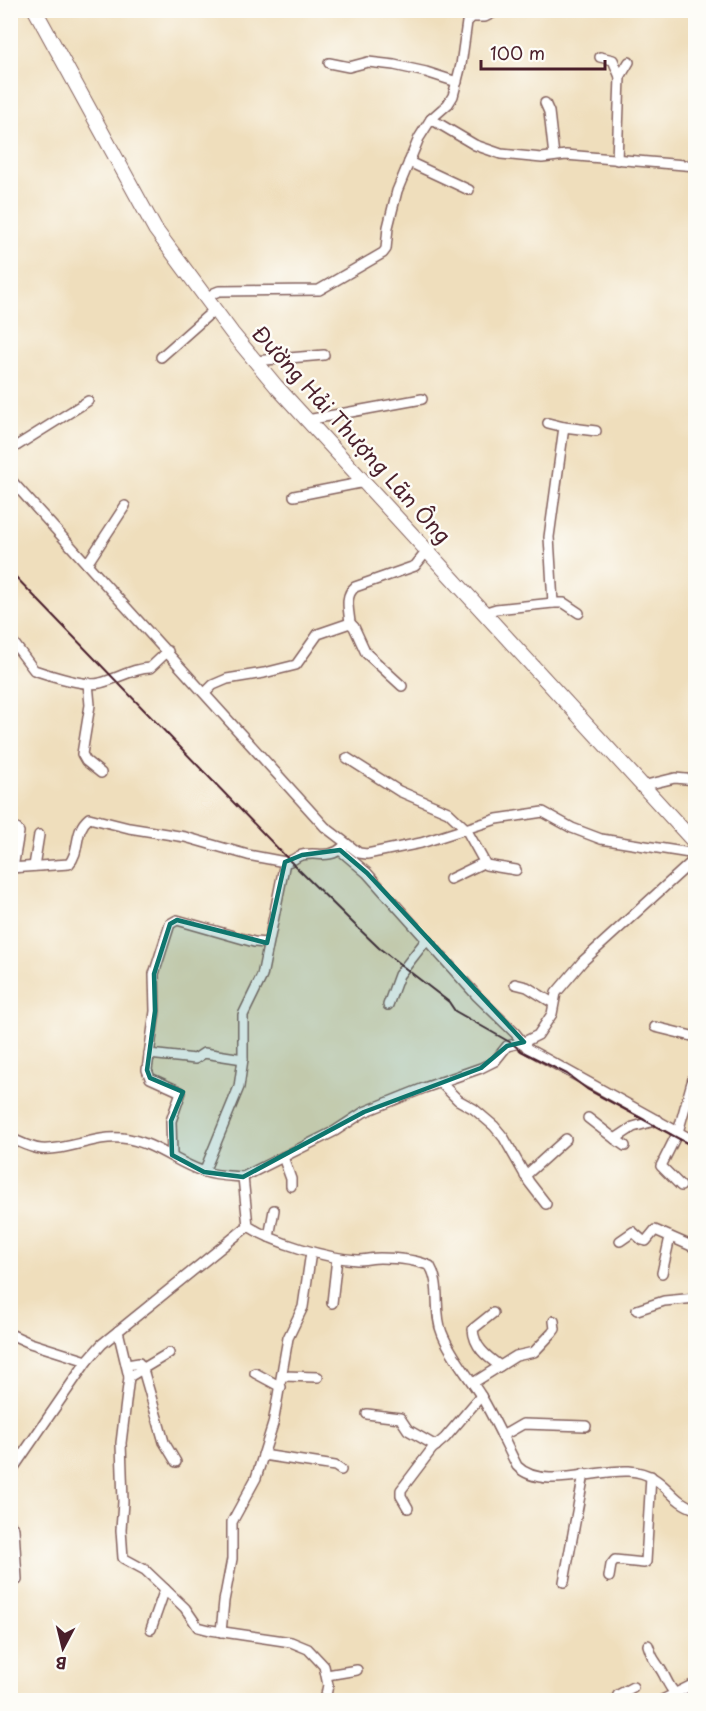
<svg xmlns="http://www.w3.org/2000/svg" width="706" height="1711" font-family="'Playpen Sans',sans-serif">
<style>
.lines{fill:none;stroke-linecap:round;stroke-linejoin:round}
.street-casing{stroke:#84625e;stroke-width:12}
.secondary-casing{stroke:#84625e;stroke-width:16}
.street{stroke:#fff;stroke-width:9}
.secondary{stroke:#fff;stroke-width:14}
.rail{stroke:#4a1f2b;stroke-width:2}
.marked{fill:#0f766e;fill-opacity:0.2;stroke:#0f766e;stroke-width:4.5;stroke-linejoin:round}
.labels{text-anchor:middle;stroke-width:5;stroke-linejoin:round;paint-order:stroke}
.street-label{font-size:21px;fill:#4a1f2b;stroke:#fdfcf7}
</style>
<rect width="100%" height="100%" fill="#fdfcf7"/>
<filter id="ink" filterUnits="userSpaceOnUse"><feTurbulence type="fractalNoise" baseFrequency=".0167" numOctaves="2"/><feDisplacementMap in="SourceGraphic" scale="12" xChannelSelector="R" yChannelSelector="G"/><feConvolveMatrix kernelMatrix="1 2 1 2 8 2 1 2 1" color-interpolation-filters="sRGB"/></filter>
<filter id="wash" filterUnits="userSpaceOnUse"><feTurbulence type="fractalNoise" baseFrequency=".008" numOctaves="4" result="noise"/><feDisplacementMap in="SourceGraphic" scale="24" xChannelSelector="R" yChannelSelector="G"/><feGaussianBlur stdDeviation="1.35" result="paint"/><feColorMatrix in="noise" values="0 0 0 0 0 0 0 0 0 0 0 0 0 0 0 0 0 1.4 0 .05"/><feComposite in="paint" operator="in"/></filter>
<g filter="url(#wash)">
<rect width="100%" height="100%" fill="#efdebc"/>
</g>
<g filter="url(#ink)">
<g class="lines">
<defs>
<g id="street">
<path d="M 600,57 L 613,60 L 620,77"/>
<path d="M 329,63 L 349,67 L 368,62 L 394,65 L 426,72 L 457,82"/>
<path d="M 545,103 L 549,112 L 554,156"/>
<path d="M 431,119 L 475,145 L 501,154 L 542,158 L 566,155 L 696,166"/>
<path d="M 617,160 L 620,77 L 629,62"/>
<path d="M 409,162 L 469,190"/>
<path d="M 206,300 L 214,293 L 219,291 L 319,290 L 383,253 L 386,249 L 388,227 L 397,191 L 419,138 L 431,119 L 448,104 L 453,96 L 461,65 L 467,22 L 472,17 L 485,17 L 499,10"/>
<path d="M 161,357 L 214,310"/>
<path d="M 254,361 L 324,355"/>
<path d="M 307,420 L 422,399"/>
<path d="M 564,427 L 596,431"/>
<path d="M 10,450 L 88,401"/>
<path d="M 10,479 L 325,827 L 359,853 L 367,854 L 421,843 L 497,819 L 543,812 L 572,828 L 601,839 L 696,854"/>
<path d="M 294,496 L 365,482"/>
<path d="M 87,564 L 125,506"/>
<path d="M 553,603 L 564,603 L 579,613"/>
<path d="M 483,613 L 496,609 L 553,603 L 549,537 L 564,427 L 548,423"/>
<path d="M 350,623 C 349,610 344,596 355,587 L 415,566 L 427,551"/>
<path d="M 10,638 L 34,670 C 49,675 86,687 100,683 C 117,679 133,668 150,668 L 168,651"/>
<path d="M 88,683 L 90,705 L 82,754 L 86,761 L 101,773"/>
<path d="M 205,693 L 213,685 L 227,679 L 264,673 L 296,665 L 318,634 L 350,623 L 354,627 L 366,653 L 402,686"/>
<path d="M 347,758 L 399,791 L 448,812 L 466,829 L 486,865 L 516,870"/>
<path d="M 642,786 L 675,778 L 696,780"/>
<path d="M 10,829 L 17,829 L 19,832 L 13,868"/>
<path d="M 340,850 L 367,873 L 477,996 L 515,1033 L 528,1049 L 696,1142"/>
<path d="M 34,866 L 39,835"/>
<path d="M 10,868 L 69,864 C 81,851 73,831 89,818 L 129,828 L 185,837 L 248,855 L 285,862 C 292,862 293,859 299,856 C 315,850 328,861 343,847"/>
<path d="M 450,879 L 483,863"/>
<path d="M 515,984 L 527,987 L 553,1003"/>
<path d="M 388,1005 L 399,975 L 427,939"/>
<path d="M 655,1027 L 696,1037"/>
<path d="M 149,1054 L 195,1059 L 204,1053 L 243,1059"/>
<path d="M 440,1082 L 458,1100 L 474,1109 L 494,1126 L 504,1138 L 529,1182 L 546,1204"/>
<path d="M 588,1118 L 615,1139"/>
<path d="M 10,1138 C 20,1142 30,1148 41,1149 C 68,1151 95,1135 122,1138 C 153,1141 175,1162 202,1171 C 215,1176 230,1176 243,1177 L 248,1226 C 275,1243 325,1258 357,1260 C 365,1260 372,1258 380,1258 C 397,1258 414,1259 430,1266 C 442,1286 433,1312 442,1333 C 451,1356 468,1375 481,1396 C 494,1418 505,1442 517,1466 C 541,1491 596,1469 629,1471 C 667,1474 667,1501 696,1509"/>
<path d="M 625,1146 L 615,1139 L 633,1127 L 658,1120"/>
<path d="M 172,1155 L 171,1121 L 181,1092 L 150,1078 L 147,1070 L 155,1011 L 154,974 L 170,924 L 177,920 L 254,942 L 267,943"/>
<path d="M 283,1157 L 291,1179 L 291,1186"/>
<path d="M 204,1172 L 239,1087 L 243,1059 L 243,1015 L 262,976 L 285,862"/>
<path d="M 525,1176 L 566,1139"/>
<path d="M 243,1177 L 335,1131 L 364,1112 L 424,1088 L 481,1068 L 495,1061 L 507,1046 L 524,1042 L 538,1035 L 552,1014 L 556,993 L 583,961 L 696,858"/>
<path d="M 681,1186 L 661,1166 L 678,1132 L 696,1068"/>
<path d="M 269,1237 L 274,1210"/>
<path d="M 620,1241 L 633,1232 L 642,1240 L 646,1241 L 655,1230 L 696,1248"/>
<path d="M 662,1273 L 670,1237"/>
<path d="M 332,1303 L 337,1258"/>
<path d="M 637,1310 L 664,1301 L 696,1298"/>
<path d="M 493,1313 L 473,1329 C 474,1347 486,1356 500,1366"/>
<path d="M 118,1331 L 129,1377 L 121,1443 L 123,1502 L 121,1530 L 123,1558 L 145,1570 L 185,1608 L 198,1627 L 210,1630 L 291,1642 L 308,1649 L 324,1666 L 328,1685 L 325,1700"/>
<path d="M 10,1334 L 30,1343 L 87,1361"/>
<path d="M 127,1365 L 139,1363 L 144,1373 L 164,1442 L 176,1462"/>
<path d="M 255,1373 L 281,1387"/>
<path d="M 282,1376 L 318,1377"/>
<path d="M 129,1377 L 169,1353"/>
<path d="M 473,1383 L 516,1356 L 534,1352 L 552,1333 L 555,1329 L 554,1321"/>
<path d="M 367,1414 L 400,1418 L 408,1430 L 436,1446"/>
<path d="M 502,1436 L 523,1424 L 586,1426"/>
<path d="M 263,1455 L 335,1466 L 341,1470"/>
<path d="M 10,1473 L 87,1361 L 102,1344 L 248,1226"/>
<path d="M 408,1508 L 401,1496 L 401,1490 L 432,1449 L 445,1438 L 481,1396"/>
<path d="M 10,1524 L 14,1529 L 17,1580"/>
<path d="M 609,1577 L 611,1565 L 615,1560 L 644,1563 L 646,1562 L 651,1476"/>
<path d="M 564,1582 L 584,1474"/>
<path d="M 151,1629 L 165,1589"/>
<path d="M 221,1632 L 224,1601 L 232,1559 L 232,1522 L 256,1478 L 273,1424 L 288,1338 L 303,1307 L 311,1252"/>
<path d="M 648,1645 C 652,1657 653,1658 659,1667 C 666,1676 667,1685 675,1693"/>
<path d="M 327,1675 L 357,1670"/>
<path d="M 616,1700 L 618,1695 L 633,1687"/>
<path d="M 662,1700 L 696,1683"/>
</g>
<path id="secondary" d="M 35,10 L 155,229 L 232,333 L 276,386 L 696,844"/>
</defs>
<use href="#street" class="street-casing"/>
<use href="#secondary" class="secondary-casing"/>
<use href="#street" class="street"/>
<use href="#secondary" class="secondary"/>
<path class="rail" d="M 10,571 L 291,862 L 355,925 L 379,948 L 449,1002 L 455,1011 L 513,1044 L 521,1051 L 567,1074 L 587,1089 L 696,1148"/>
</g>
</g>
<path class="marked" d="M 340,850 L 367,873 L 524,1042 L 507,1046 L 481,1068 L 364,1112 L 243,1177 L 204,1172 L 172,1155 L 171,1121 L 183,1092 L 150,1078 L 147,1070 L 155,1011 L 154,974 L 170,924 L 177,920 L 267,943 L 285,862 L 302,855 Z"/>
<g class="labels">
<g class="street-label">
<text transform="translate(351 435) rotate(48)" y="7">Đường Hải Thượng Lãn Ông</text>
</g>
</g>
<rect width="706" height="1711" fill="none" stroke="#fdfcf7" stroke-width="36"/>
<g transform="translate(63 1648) rotate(187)" stroke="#fdfcf7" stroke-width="4.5" paint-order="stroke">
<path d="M0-4.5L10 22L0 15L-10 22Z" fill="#4a1f2b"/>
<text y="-9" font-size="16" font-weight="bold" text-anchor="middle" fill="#4a1f2b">B</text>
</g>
<path d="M481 60v9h124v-9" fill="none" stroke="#4a1f2b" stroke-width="3"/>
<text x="490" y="60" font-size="18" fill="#4a1f2b" stroke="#fdfcf7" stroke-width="4.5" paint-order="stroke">100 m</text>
</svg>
